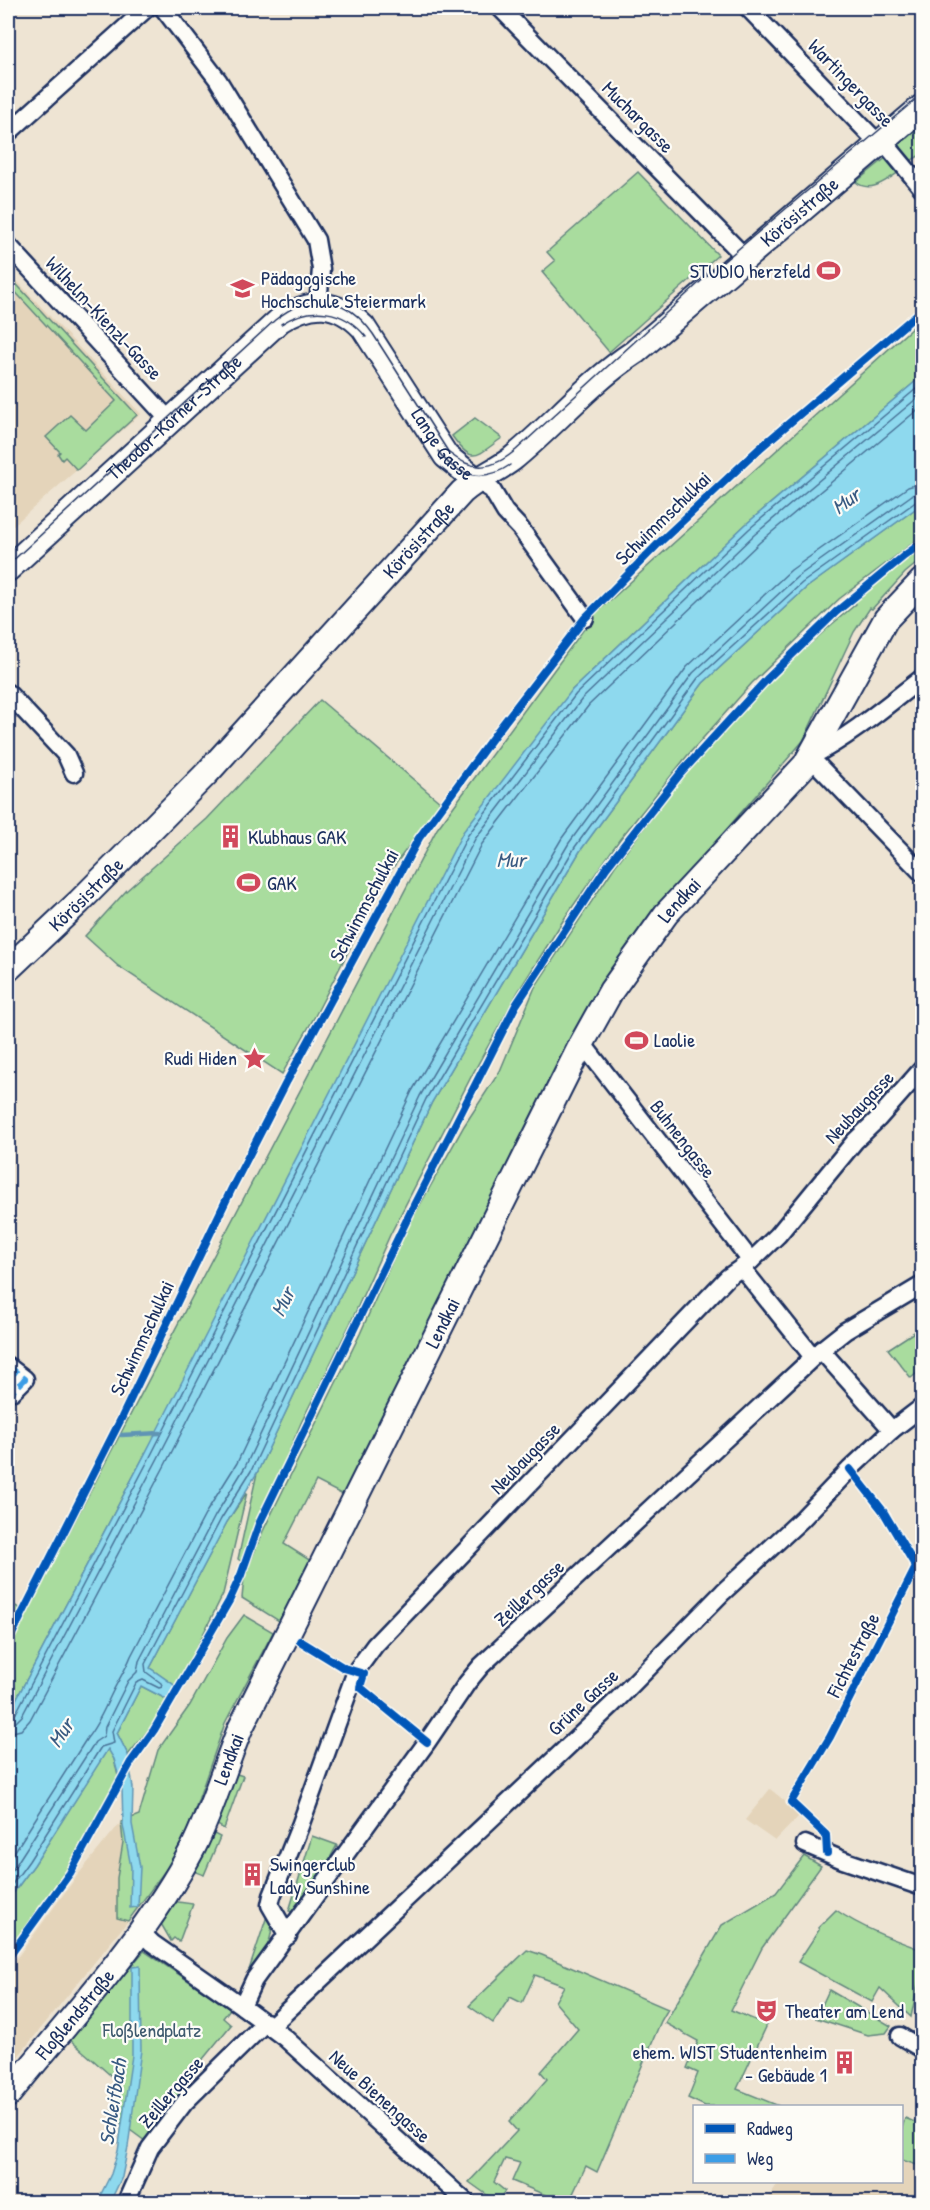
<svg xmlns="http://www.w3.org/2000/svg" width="930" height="2210" font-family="'Patrick Hand',sans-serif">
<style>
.built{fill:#e4d4ba}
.green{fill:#a9dc9e;stroke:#62867e;stroke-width:1.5}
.water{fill:#8ed9ee;stroke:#6095b4;stroke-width:1.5}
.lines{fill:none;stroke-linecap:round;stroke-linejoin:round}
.shore{stroke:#497398;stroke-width:1.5}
.stream{stroke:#6095b4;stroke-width:4.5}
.street-casing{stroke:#1b2f5e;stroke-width:21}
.secondary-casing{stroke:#1b2f5e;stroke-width:28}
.street{stroke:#fdfcf7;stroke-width:16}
.secondary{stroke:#fdfcf7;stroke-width:24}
.tram{stroke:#1b2f5e;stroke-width:1.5}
.quiet{stroke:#3b9de6;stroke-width:6;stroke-dasharray:12 6;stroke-linecap:butt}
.cycleway-casing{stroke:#fdfcf7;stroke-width:11}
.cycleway{stroke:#0057b8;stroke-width:8}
.labels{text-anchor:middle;stroke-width:4.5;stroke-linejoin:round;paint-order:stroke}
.street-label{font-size:20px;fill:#1b2f5e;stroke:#fdfcf7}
.poi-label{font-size:20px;fill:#1b2f5e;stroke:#fdfcf7;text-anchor:start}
.park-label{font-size:20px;fill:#3e5a6e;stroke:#fdfcf7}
.water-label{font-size:21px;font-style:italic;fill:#385a82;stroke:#fdfcf7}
</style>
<rect width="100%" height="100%" fill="#eee4d3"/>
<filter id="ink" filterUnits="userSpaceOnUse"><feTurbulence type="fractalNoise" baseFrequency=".0167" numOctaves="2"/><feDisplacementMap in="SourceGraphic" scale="12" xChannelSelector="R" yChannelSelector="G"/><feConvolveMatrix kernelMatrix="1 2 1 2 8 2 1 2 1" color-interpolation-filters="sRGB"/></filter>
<g filter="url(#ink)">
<g class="built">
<path d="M 8,271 L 141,414 L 8,530 Z"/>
<path d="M 770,1789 L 801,1814 L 775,1841 L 745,1820 Z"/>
<path d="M 121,1822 L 123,1842 L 117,1878 L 117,1917 L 128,1921 L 8,2069 L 8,1970 L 77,1876 Z"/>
<path d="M 902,2160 L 922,2168 L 922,2202 L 765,2202 L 779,2182 L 902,2182 Z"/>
</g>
<g class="green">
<path d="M 922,125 L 922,154 L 909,162 L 902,152 L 899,141 L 904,135 L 907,138 Z"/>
<path d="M 887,157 L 902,170 C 889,178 871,195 856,182 Z"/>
<path d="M 638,172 L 718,255 L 609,352 L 542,272 L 555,261 L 547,252 Z"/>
<path d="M 8,275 L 137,415 L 77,470 L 65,457 L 62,460 L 58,454 L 60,452 L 46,437 L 70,415 L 86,430 L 116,401 L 8,284 Z"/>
<path d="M 922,319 L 922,376 L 745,525 L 572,690 L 145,1454 L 8,1715 L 8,1602 L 21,1609 L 58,1553 L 437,829 L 595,614 Z"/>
<path d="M 475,418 L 502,438 C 476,456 473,466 452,436 Z"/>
<path d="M 922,504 L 922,536 L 839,599 L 752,683 L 687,756 L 620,839 L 566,916 L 518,992 L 472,1075 L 390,1235 L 350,1324 L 301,1423 L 242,1562 L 238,1559 L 257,1473 L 432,1102 L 580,851 L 703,683 L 806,588 Z"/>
<path d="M 922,547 L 922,559 L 905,573 L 872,609 L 870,608 L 854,632 L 803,741 L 662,904 L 345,1496 L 316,1481 L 284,1544 L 311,1561 L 279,1621 L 242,1598 L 244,1578 L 263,1531 L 360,1334 L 406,1230 L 464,1126 L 500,1071 L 535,987 L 615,866 L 687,771 L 775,676 L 831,625 L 856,604 L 855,601 L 879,578 Z"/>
<path d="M 320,700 L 441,803 L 388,874 L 315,1016 L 282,1074 L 118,966 L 85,936 L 126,891 L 207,819 Z"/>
<path d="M 922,1327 L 922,1344 L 917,1349 L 922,1358 L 922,1369 L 911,1378 L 888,1349 Z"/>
<path d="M 247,1492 L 223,1594 L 177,1687 L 150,1668 L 227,1522 Z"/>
<path d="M 244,1615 L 273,1632 L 225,1723 L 181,1849 L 128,1921 L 117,1918 L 117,1878 L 123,1842 L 121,1822 L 139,1815 L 158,1750 L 190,1705 L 227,1638 Z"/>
<path d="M 141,1686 L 168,1700 L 154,1723 L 128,1755 L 117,1733 Z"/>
<path d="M 108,1748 L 114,1759 L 118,1776 L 69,1869 L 8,1952 L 8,1900 L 34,1865 Z"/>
<path d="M 231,1772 L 243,1776 L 224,1829 L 214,1823 Z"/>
<path d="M 214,1834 L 220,1837 L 204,1875 L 191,1870 L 208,1836 Z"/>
<path d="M 312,1836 L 337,1845 L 324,1869 L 299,1901 L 300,1906 L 293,1912 L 289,1911 Z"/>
<path d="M 804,1856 L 821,1866 L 762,1948 L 731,2010 L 767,2025 L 737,2089 L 779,2106 L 705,2106 L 688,2098 L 698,2073 L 687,2068 L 698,2041 L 665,2023 L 722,1925 L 776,1893 Z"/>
<path d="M 171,1901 L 193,1904 L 179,1942 L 174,1938 L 171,1941 L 160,1922 Z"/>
<path d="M 836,1910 C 862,1928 892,1939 922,1950 L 922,1965 L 911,2017 L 880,1988 L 872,2002 L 798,1962 L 819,1930 L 818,1928 Z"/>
<path d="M 267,1916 C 280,1931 261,1962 248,1973 Z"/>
<path d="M 527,1950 L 542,1955 L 668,2009 L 661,2021 L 597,2172 L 586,2166 L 569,2202 L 562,2202 L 512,2181 L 520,2163 L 505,2159 L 494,2182 L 505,2191 L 497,2202 L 469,2182 L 517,2131 L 509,2122 L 547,2079 L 541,2072 L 578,2029 L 555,2002 L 564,1986 L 535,1975 L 522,2003 L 510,1997 L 493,2023 L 469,2006 Z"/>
<path d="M 144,1951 L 230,2009 L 223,2018 L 231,2025 L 184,2082 L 190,2088 L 145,2141 L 111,2116 L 117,2081 L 69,2039 Z"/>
<path d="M 829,1990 L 891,2026 L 886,2033 L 868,2035 L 816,2018 Z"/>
<path d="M 905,2118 L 922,2125 L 922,2150 L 917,2165 L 902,2160 L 902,2128 Z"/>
</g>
<g class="water">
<path d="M 922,376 L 922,504 L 806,588 L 703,683 L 580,851 L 432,1102 L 257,1473 L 227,1522 L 150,1668 L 177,1687 L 168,1700 L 141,1686 L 117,1733 L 128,1755 L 133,1788 L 132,1824 L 140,1867 L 138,1907 L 130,1908 L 131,1867 L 123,1825 L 122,1788 L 114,1759 L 108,1749 L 34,1865 L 8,1900 L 8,1715 L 145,1454 L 463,832 L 572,690 L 745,525 Z"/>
<path d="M 140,1966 L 141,2050 L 128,2147 L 122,2177 L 110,2202 L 97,2202 L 111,2174 L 118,2151 L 132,2055 L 132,1967 Z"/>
</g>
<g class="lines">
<g class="shore">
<path d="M 8,1717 L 16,1713 L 150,1457 L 468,835 L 576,694 L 749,529 L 922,384"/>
<path d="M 8,1724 L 15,1723 L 22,1716 L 157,1460 L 475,839 L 582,699 L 754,535 L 922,394"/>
<path d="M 8,1733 L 21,1730 L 30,1720 L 165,1465 L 482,844 L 589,705 L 760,542 L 922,406"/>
<path d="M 8,1862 L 87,1738 C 98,1725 105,1707 113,1691 C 119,1679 126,1669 131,1656 L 207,1511 L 237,1463 L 412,1091 L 562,838 L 687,667 L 791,570 L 908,487 L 922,483"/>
<path d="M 8,1877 L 95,1742 L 104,1736 L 105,1727 L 128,1681 L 137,1672 L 139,1661 L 215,1516 L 245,1467 L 420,1096 L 569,843 L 693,673 L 797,577 L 912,495 L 922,492"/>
<path d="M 8,1890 L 29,1861 L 101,1747 L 114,1743 L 112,1731 L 136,1683 L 143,1680 L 159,1688 L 162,1687 L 161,1683 L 146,1672 L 145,1664 L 221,1519 L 251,1471 L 426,1099 L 575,847 L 698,678 L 802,583 L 917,501 L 922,500"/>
</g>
<path class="stream" d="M 121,1435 L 160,1433"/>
<defs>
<g id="street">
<path d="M 163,8 L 218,80 L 316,240 L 321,269 L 318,305"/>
<path d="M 500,8 L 745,257"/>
<path d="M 748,8 L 879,144 L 889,148 L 922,188"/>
<path d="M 8,133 L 147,8"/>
<path d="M 8,245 L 170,421"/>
<path d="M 476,480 L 492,490 L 505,512 L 520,528 L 585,618"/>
<path d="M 922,678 C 886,706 851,736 810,757 L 922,873"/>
<path d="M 8,693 L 66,755 L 74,773"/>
<path d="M 582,1043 L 751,1261"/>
<path d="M 742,1268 L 813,1357"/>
<path d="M 821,1350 L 892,1430"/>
<path d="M 8,1366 L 25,1379 L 13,1391 L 8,1387"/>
<path d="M 805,1844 L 843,1860 L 922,1887"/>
<path d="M 140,1931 L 152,1943 L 242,2006 L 285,2038 L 466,2202"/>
<path d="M 288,1936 L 270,1905 L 272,1896 L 300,1826 L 356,1671 L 375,1645 L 728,1277 L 751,1261 L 778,1235 L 855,1141 L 878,1119 L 922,1069"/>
<path d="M 242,2006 L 254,1980 L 427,1742 L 467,1683 L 481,1666 L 821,1350 L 845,1331 L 922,1285"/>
<path d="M 270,2027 L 613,1704 L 723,1592 L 802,1519 L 850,1469 L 892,1430 L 922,1407"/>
<path d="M 900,2036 L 922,2049"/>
<path d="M 126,2202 L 150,2148 L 185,2102 L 266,2022"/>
</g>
<g id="secondary">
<path id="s1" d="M 8,569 L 280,320 C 312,300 336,300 363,327 L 446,456 L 476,480"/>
<path id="s2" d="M 8,969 L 79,902 L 207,773 L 462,492 C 478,478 496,471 512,459 C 554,425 589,382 635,352 L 922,107"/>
<path id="s3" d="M 8,2095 C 72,2016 145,1939 193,1848 C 212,1810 224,1768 240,1729 L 582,1043 L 611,991 L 666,914 L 805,765 L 886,619 L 922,581"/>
</g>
</defs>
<use href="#street" class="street-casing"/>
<use href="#secondary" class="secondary-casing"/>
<use href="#street" class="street"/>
<use href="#secondary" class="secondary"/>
<g class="tram">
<path d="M 281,324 C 311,305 344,309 366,337"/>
<path d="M 438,451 C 456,477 484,483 510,465"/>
<path d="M 8,565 L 275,320 C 312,290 346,296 373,334 L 449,453 C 473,472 492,470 516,450 L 711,272 L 922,94"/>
</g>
<path class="quiet" d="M 8,1366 L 25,1379 L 13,1391 L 8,1387"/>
<defs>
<g id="cycleway">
<path d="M 300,1641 L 344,1668 L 364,1674 L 360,1687 L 427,1742"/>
<path d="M 8,1642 L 121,1419 L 232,1188 L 287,1081 L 419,838 L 496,733 L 585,618 L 659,543 L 760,448 L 922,310"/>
<path d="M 827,1853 L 826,1835 L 791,1802 L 830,1737 L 916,1567 L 883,1511 L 850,1469"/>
<path d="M 8,1958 L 70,1873 L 131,1762 L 154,1730 L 229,1601 L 241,1575 L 259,1524 L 415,1203 L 516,1005 L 606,868 L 680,774 L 768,678 L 836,612 L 904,556 L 922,543"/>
</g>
</defs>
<use href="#cycleway" class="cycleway-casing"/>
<use href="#cycleway" class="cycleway"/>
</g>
</g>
<defs>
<symbol id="stadium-bare" viewBox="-9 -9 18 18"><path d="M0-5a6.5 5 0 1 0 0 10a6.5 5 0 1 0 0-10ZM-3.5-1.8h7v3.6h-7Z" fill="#d1495b" stroke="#fdfcf7" stroke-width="2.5" paint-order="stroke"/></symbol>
<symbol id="university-bare" viewBox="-9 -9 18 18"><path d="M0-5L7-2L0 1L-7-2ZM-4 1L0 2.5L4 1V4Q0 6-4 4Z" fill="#d1495b" stroke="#fdfcf7" stroke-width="2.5" paint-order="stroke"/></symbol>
<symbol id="building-bare" viewBox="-9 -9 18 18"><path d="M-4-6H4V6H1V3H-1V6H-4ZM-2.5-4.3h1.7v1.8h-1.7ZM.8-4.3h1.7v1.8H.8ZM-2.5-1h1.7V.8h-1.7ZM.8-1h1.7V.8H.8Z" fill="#d1495b" stroke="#fdfcf7" stroke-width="2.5" paint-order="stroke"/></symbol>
<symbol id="sight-bare" viewBox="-9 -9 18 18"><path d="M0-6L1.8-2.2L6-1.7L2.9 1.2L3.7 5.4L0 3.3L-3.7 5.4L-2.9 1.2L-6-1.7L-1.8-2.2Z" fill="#d1495b" stroke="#fdfcf7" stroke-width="2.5" paint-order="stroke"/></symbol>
<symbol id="theatre-bare" viewBox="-9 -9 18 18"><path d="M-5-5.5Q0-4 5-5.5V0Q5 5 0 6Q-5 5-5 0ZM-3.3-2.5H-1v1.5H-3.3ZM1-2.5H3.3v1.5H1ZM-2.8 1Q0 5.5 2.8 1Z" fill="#d1495b" stroke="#fdfcf7" stroke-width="2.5" paint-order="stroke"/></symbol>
</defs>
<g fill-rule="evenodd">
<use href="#stadium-bare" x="812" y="254" width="33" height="33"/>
<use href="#university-bare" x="226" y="272" width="33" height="33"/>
<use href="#building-bare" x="214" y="820" width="33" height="33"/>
<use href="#stadium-bare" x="232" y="866" width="33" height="33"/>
<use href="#stadium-bare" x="620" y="1024" width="33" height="33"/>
<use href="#sight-bare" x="238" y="1042" width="33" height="33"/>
<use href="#building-bare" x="236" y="1858" width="33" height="33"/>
<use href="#theatre-bare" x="750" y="1994" width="33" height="33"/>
<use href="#building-bare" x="828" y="2046" width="33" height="33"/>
</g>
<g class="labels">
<g class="street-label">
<text transform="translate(851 83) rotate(46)" y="7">Wartingergasse</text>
<text transform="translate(638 117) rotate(45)" y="7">Muchargasse</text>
<text dy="7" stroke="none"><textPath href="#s2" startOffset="1098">Körösistraße</textPath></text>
<text transform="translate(104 318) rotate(47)" y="7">Wilhelm-Kienzl-Gasse</text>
<text dy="7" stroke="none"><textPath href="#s1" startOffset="225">Theodor-Körner-Straße</textPath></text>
<text dy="7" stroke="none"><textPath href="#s1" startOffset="603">Lange Gasse</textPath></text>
<text transform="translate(663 518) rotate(-44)" y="7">Schwimmschulkai</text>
<text dy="7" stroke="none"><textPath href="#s2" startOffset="594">Körösistraße</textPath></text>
<text dy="7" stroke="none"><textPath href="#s2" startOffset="108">Körösistraße</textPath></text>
<text dy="7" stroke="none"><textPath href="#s3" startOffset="1377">Lendkai</textPath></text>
<text transform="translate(364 905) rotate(-62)" y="7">Schwimmschulkai</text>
<text transform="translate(859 1107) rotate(-47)" y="7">Neubaugasse</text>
<text transform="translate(683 1139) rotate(52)" y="7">Buhnengasse</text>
<text dy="7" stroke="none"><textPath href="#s3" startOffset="891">Lendkai</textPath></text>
<text transform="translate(142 1338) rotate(-65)" y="7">Schwimmschulkai</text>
<text transform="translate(525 1458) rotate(-46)" y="7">Neubaugasse</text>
<text transform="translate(529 1593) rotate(-43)" y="7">Zeillergasse</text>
<text transform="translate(853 1655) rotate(-63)" y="7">Fichtestraße</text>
<text transform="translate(583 1702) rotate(-43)" y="7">Grüne Gasse</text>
<text dy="7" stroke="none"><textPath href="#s3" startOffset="405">Lendkai</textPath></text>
<text dy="7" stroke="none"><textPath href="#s3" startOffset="105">Floßlendstraße</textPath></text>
<text transform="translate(171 2092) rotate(-49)" y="7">Zeillergasse</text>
<text transform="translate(380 2096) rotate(42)" y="7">Neue Bienengasse</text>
</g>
<g class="poi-label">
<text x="810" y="278" text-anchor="end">STUDIO herzfeld</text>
<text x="261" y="285">Pädagogische<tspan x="261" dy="23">Hochschule Steiermark</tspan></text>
<text x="248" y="844">Klubhaus GAK</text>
<text x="267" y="890">GAK</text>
<text x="654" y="1047">Laolie</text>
<text x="237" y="1065" text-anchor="end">Rudi Hiden</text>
<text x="270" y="1871">Swingerclub<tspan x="270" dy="23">Lady Sunshine</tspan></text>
<text x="785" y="2018">Theater am Lend</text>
<text x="827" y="2059" text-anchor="end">ehem. WIST Studentenheim<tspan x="827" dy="23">- Gebäude 1</tspan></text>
</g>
<g class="park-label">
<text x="152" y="2037">Floßlendplatz</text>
</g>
<g class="water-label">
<text transform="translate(846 501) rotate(-36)" y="7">Mur</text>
<text x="511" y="867">Mur</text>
<text transform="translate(283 1302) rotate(-64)" y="7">Mur</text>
<text transform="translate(61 1733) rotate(-56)" y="7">Mur</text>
<text transform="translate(113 2102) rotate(-81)" y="7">Schleifbach</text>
</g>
</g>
<rect width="930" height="2210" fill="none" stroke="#fdfcf7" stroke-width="30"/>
<rect x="15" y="15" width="900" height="2180" fill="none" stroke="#1b2f5e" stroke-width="2" filter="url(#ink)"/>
<rect x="693" y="2105" width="210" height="78" fill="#fdfcf7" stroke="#a3aaba" stroke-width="1.5"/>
<rect x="705" y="2124" width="30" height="9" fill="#0057b8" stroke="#a3aaba" stroke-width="1.5"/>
<text x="747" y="2135" font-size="18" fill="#1b2f5e">Radweg</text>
<rect x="705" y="2154" width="30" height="9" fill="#3b9de6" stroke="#a3aaba" stroke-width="1.5"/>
<text x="747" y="2165" font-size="18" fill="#1b2f5e">Weg</text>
</svg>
